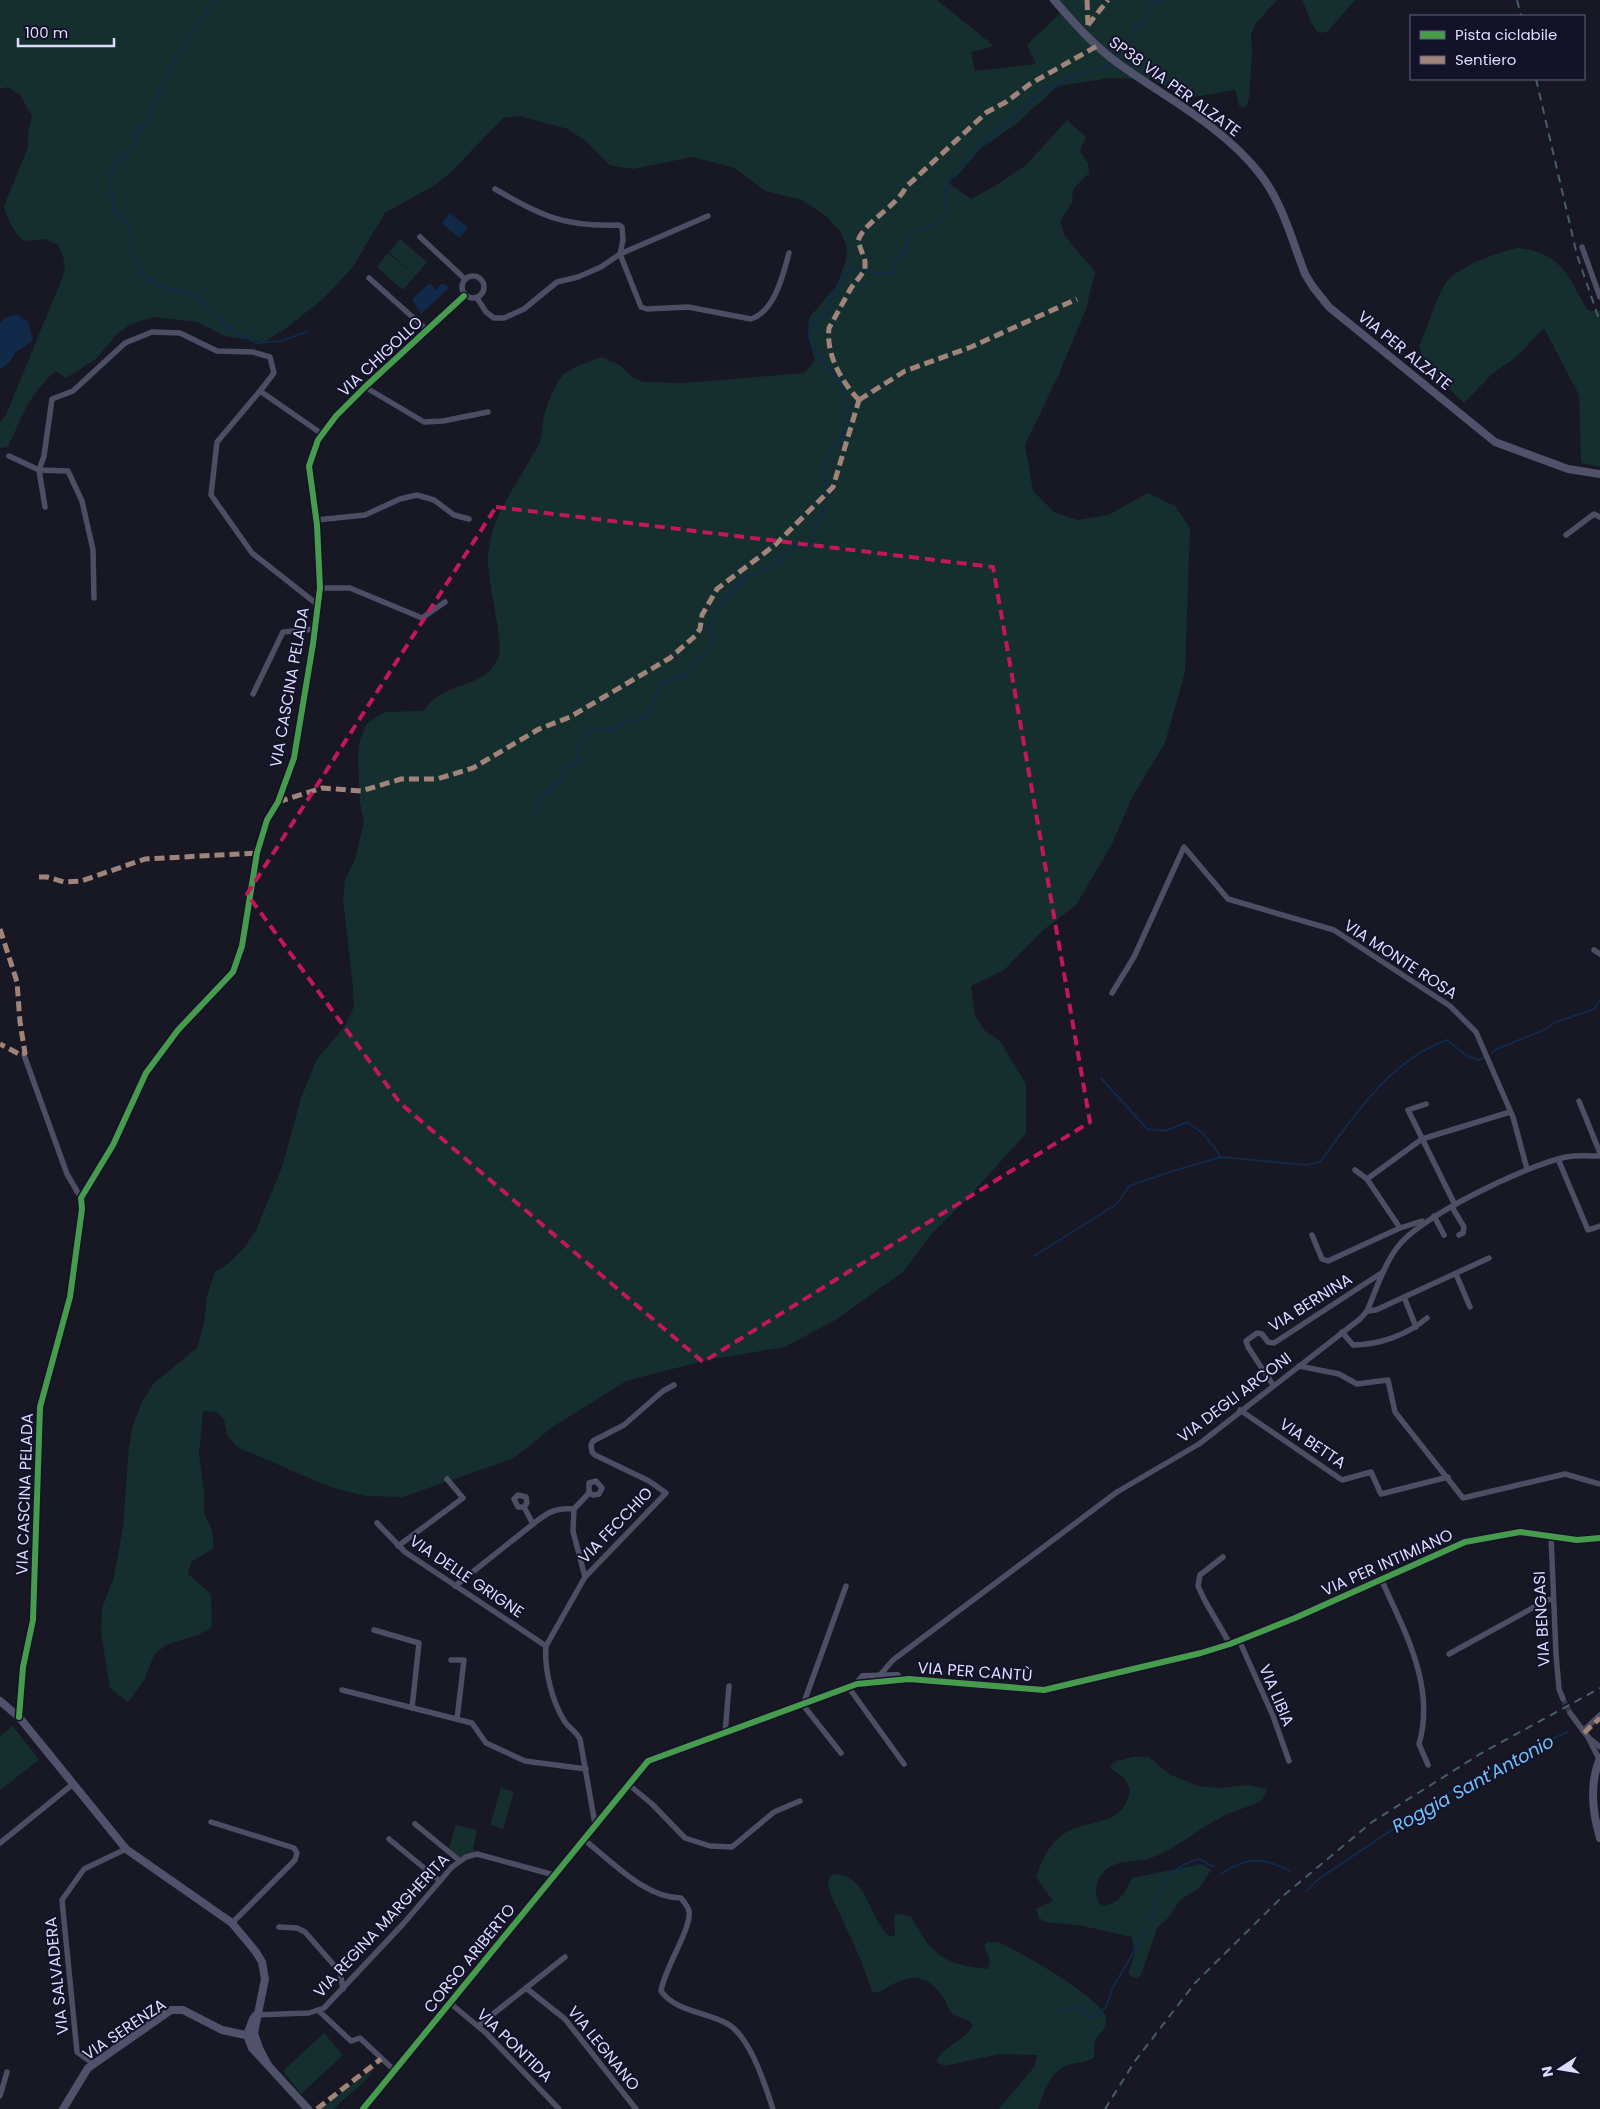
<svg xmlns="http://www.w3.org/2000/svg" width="1600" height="2109" font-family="Poppins,sans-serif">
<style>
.green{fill:#152f2e}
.water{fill:#122a4a}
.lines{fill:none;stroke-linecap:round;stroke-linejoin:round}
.stream{stroke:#122a4a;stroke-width:2}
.street-tunnel{stroke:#363445;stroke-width:5.5;stroke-dasharray:5.5 3;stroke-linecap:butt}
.street{stroke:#4d4d64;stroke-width:5.5}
.secondary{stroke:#50516a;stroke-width:8}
.rail{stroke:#465d6b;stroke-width:2;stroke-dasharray:8 6;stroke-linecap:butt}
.quiet{stroke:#a18479;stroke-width:5;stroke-dasharray:10 5;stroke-linecap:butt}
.cycleway-casing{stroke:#141229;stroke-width:9}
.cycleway{stroke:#469c4c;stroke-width:6}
.marked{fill:none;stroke:#c2185b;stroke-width:4;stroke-dasharray:10 6;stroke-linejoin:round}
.labels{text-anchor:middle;stroke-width:4;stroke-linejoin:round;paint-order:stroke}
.street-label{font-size:16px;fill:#dddbfe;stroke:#141229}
.water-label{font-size:18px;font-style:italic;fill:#6ec2f9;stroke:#141229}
</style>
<rect width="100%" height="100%" fill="#181724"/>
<g class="green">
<path d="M 0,0 L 937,0 L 994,46 L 971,52 L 975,71 L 1036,64 L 1027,45 L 1063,10 L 1054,0 L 1277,0 L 1256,23 L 1251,34 L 1252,55 L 1249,98 L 1246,107 L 1239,106 L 1236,92 L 1234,90 L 1189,98 L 1151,79 L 1110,78 L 1058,86 L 1015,125 L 981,148 L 957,176 L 947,182 L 971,199 L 1000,183 L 1026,165 L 1067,120 L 1086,137 L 1080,151 L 1088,163 L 1089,173 L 1073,189 L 1072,202 L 1060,222 L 1065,236 L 1095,272 L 1086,309 L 1059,374 L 1025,445 L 1033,491 L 1054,512 L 1077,520 L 1108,515 L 1148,493 L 1175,506 L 1190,528 L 1185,672 L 1165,743 L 1133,796 L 1111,846 L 1076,905 L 1042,931 L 1004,970 L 971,986 L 975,1015 L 984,1030 L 1000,1041 L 1026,1084 L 1026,1133 L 968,1198 L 933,1232 L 903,1272 L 837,1319 L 785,1347 L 707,1360 L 626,1381 L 554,1426 L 514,1458 L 403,1497 L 366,1496 L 330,1487 L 237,1447 L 227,1435 L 224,1419 L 217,1412 L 203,1411 L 199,1454 L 204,1493 L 204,1513 L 212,1530 L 214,1548 L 191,1562 L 188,1574 L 211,1594 L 212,1627 L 198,1635 L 166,1645 L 154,1655 L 144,1680 L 128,1702 L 110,1688 L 101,1633 L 102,1608 L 114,1577 L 123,1527 L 129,1447 L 133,1425 L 142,1402 L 153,1384 L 197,1348 L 204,1323 L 207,1296 L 215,1272 L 229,1263 L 245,1247 L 257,1228 L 282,1167 L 301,1098 L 317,1059 L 344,1027 L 354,1007 L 352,977 L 343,899 L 345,879 L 355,860 L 364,822 L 360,803 L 358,758 L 360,740 L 367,723 L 385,712 L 424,711 C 443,679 482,692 498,659 C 505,645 487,581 488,558 C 489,520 514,489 531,458 C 534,452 540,445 541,438 C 543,431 542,423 544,415 C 546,406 557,380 564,374 C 574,366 589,362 601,357 L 620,365 L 633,378 L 644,382 L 684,383 L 804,373 L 815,360 L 808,337 L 809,318 L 837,285 L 846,260 L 847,247 L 841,233 L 827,217 L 802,200 L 765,191 L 735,168 L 692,157 L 633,169 L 609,165 L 586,141 L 568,129 L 519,116 L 503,118 L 450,173 L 435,185 L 385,213 L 352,268 L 323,299 L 285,329 L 264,342 L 225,336 L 197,322 L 153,317 L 131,324 L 118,333 L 96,359 L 66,378 L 56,371 C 30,392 22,417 8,447 L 0,448 L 0,422 L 6,415 L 65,271 L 63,255 L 58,245 L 44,239 L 24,241 C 14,232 7,220 4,206 L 28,147 L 28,132 L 32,116 L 20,95 L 8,87 L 0,89 Z"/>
<path d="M 1302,0 L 1355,0 L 1327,32 L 1319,33 C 1310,26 1308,10 1302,0 Z"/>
<path d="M 400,239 L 427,262 L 415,276 L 389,252 Z"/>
<path d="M 1518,248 C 1562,253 1567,275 1587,309 L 1590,311 L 1600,311 L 1600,467 L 1581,463 L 1579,395 L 1544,328 L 1517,356 L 1491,375 L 1464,403 L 1448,388 L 1446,391 L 1431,381 L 1419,346 C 1428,326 1434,303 1445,284 C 1456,267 1498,252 1518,248 Z"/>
<path d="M 388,253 L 415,276 L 403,290 L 377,267 Z"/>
<path d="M 13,1726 L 39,1760 L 0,1790 L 0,1736 Z"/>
<path d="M 1133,1757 L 1148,1757 L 1171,1775 L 1198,1786 L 1218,1788 L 1248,1785 L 1267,1789 L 1262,1800 C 1249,1808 1233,1810 1220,1818 C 1197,1830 1176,1849 1151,1858 C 1137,1863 1119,1859 1107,1869 C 1096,1877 1091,1897 1102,1906 C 1119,1904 1126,1892 1132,1878 L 1202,1864 L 1211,1870 L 1199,1888 L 1181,1899 L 1168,1918 L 1157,1928 L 1141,1975 L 1137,1978 L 1133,1977 L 1128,1973 L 1135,1953 L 1132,1937 L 1083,1926 L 1046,1922 L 1039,1918 L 1036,1909 L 1053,1901 L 1036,1877 C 1042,1861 1048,1845 1062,1835 C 1089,1816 1125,1830 1130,1788 L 1123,1777 L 1111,1769 L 1111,1765 L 1116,1761 Z"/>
<path d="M 501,1788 L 514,1792 L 503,1829 L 490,1825 Z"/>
<path d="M 456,1825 L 477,1830 L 473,1850 L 478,1852 L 460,1861 L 448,1851 Z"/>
<path d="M 840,1874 C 870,1883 869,1918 890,1937 L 895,1935 L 894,1916 L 898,1914 L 911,1916 C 933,1956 941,1964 988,1969 L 990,1960 L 984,1946 L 987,1942 L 998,1942 C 1018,1951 1105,1999 1106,2019 C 1107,2029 1100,2032 1096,2039 C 1093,2045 1095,2052 1094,2058 C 1085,2063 1075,2062 1066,2066 C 1049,2072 1043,2094 1038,2109 L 999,2109 L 1035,2066 L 1037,2055 L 999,2054 L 945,2066 L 936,2062 C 944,2045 965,2041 973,2025 L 968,2020 L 953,2015 C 948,2009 946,2001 941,1994 C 921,1968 901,1978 878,1993 L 872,1991 L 860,1958 L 830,1893 L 828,1881 L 832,1875 Z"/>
<path d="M 324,2033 L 343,2055 L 301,2094 L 283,2071 Z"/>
<path d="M 377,2065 L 365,2081 L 333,2109 L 321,2109 Z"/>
</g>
<g class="water">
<path d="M 450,213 L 468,228 L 459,238 L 442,223 Z"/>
<path d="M 430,283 L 436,290 L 441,284 L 445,284 L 449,288 L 421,314 L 412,299 Z"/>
<path d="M 16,314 L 28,322 L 33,340 L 15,353 L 10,362 L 0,369 L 0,324 L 5,318 Z"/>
</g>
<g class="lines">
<g class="stream">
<path d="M 214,0 L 171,65 L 147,122 L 135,135 L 134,146 L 114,166 L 111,176 L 113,212 L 130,224 L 132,254 L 145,277 L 170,290 L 185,291 L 198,298 L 207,310 L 218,313 L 226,328 L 257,343 L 280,341 L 307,332"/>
<path d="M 1117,55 L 1130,41 L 1135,28 L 1143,25 L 1150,4 L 1163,0"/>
<path d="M 536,815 L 540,798 L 560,781 C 563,769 567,766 578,762 L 578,745 L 583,741 L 585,735 L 589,734 L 591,729 L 602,731 L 615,727 L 626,720 L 640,720 L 645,718 L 662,683 L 687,675 C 689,671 690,667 693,664 C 697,659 704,657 708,651 C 718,633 697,624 726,605 L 725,600 L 745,576 L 757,574 L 778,564 L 795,546 L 809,546 C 816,530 826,509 827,492 C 827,483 823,473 824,465 C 826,454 837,445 842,436 C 848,425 845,403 843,390 C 837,364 782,339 827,314 C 832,297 837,276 855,267 C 865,270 885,277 894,272 L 896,260 L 906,252 L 908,233 L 935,225 L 947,215 C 947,204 945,194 948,184 C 957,164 1029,99 1049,88 C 1068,78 1089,72 1109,64"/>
<path d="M 1492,1053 L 1497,1049 L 1546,1029 L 1554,1023 L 1594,1009 L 1600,1000"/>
<path d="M 1101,1078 L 1147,1129 L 1165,1131 L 1187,1122 L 1203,1133 L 1221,1157"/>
<path d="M 1034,1256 L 1117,1204 L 1129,1186 L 1173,1171 L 1221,1157 L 1306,1165 L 1320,1162 C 1355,1115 1390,1060 1447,1040 L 1467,1056 L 1478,1060 L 1485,1057"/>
<path d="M 1221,1874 C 1248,1856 1262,1857 1290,1871"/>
<path d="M 1306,1891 L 1320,1878 C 1400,1825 1478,1768 1568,1732"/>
<path d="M 1151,1920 C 1161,1888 1164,1869 1199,1859 L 1214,1867"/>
<path d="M 1058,2016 L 1065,2009 L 1080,2008 L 1091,2017 L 1096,2016 L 1106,2007 L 1113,1987 L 1147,1930"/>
</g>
<path class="street-tunnel" d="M 1563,1699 L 1570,1713"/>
<g class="street">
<path d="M 495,189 C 542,216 563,227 619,225 L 622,227 L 623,240 L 620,254 L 641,307 L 647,309 L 688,307 L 751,319 C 775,311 783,275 789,253"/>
<path d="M 420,237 L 465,279"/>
<path d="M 1582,247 L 1600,297"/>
<circle cx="473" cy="287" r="11"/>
<path d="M 369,278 L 427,330"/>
<path d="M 477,298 L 486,312 L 494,318 L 504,318 L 524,309 L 557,282 L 578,277 L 601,267 L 620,254 L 708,216"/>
<path d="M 365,387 L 424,422 L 443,421 L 488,412"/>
<path d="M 9,456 L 39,470 L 45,507"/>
<path d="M 316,520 L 365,515 L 400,499 L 417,495 L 434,500 L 454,515 L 469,519"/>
<path d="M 1566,535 L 1594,514 L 1600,517"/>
<path d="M 320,588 L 350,588 L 422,618 L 445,602"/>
<path d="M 94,598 L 93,550 L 82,501 L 68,471 L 39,470 L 44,456 L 52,399 L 73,391 L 125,343 L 152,332 L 180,333 L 217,351 L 253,352 L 270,357 L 274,373 L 260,391"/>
<path d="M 318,605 L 252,553 L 211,495 L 217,442 L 260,391 L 322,434"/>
<path d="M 253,694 L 283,632 L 315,629"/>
<path d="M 1594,950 L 1600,954"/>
<path d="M 1112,993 L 1134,957 L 1184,847 L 1228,899 L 1334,930 L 1450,1006 L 1476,1032 L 1513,1117 L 1527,1169"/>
<path d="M 24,1055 L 67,1174 L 81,1198"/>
<path d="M 1579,1101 L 1600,1153"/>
<path d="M 1426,1104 L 1408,1110 L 1455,1205"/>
<path d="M 1558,1159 L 1588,1230 L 1600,1226"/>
<path d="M 1355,1170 L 1367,1179"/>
<path d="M 1452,1207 L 1464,1227 L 1463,1233 L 1459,1235"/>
<path d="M 1434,1216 L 1444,1235"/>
<path d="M 1400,1228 L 1367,1179 L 1422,1139 L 1510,1112"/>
<path d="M 1312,1235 L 1322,1259 L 1328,1261 L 1400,1228 L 1422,1221"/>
<path d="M 1456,1274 L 1470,1307"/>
<path d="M 1404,1297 L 1416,1327"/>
<path d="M 1367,1311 L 1376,1310 L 1489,1258"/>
<path d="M 1342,1332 L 1353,1345 C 1379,1345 1407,1335 1427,1318"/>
<path d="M 1299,1366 L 1339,1374 L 1357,1384 L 1388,1380 L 1395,1412 L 1463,1498 L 1565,1474 L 1600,1484"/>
<path d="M 1273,1385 L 1248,1347 L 1246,1341 L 1257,1333 L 1262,1334 L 1268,1342 L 1274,1343 L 1383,1272"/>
<path d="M 1240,1410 L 1342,1480 L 1371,1472 L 1381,1494 L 1448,1477"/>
<path d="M 524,1507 L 518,1507 L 514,1499 L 518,1495 L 526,1497 L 527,1503 L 524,1507 L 533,1524 C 547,1513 555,1507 574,1509"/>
<path d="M 377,1523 L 405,1552 L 546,1646"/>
<path d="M 1551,1536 L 1556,1654 L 1559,1689 L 1563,1699"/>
<path d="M 398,1546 L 463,1498 L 447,1479"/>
<path d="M 1223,1557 L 1200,1575 L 1198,1586 L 1205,1601 L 1230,1644"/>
<path d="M 585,1577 L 573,1531 L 574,1509 L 589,1493 L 593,1495 L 599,1494 L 602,1488 L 596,1481 L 589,1483 L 589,1493"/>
<path d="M 1381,1579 C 1404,1630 1436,1686 1419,1744 L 1428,1765"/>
<path d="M 455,1586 L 533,1524"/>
<path d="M 374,1630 L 419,1643 L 412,1708"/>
<path d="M 1239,1640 L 1273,1716 L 1289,1761"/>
<path d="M 1449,1654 L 1547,1600 L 1553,1599"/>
<path d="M 451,1660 L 464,1660 L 457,1719"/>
<path d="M 880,1679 L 880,1675 L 893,1660 L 1117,1492 L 1199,1444 L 1360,1319 L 1367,1311 C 1376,1290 1383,1267 1396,1249 C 1418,1217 1527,1165 1566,1157 C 1576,1155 1589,1156 1600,1156"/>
<path d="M 849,1688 L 904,1764"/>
<path d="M 342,1690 L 472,1723 L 486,1743 L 525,1761 L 586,1769"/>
<path d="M 1570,1713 L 1588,1737 L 1599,1759"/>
<path d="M 19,1717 L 23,1667 L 33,1620 L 40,1407 L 70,1297 L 82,1209 L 81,1198 L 113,1145 L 146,1073 L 178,1030 L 233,972 L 242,946 L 257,853 L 267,820 L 278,802 L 294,758 L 313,644 L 320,588 L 317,525 L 309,466 L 318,440 L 336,416 L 365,387 L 464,296"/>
<path d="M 1583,1731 L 1600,1715"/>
<path d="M 725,1733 L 729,1686"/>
<path d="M 1588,1737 L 1600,1747"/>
<path d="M 841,1753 L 803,1705 L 846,1586"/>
<path d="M 628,1784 L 652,1804 L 685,1838 L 710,1846 L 732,1847 L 774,1812 L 800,1801"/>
<path d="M 211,1822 L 294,1848 L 297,1853 L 295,1860 L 232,1923"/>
<path d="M 415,1824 L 460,1861"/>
<path d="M 595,1824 L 580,1739 C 575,1730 569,1728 565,1722 C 552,1702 544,1669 546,1646 L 585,1577 L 666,1493 L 649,1481 L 595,1455 L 592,1452 L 591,1445 L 593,1441 L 624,1425 L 663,1391 L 674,1385"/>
<path d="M 389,1839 L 440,1881"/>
<path d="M 583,1839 C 611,1860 644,1898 681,1898 C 683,1901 688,1906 689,1911 C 692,1928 664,1969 661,1991 C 675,2011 705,2012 726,2023 C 750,2035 765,2085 773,2109"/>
<path d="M 0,1843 L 73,1784"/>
<path d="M 279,1927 L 297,1928 L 305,1932 L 340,1972 L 343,1989"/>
<path d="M 526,1988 L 565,2019 L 636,2109"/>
<path d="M 450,2003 L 486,2033 L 559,2109"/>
<path d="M 319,2011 L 351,2041 L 360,2038 L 395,2071"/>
<path d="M 254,2015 L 309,2013 L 324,2008 L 403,1924 L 452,1867 L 466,1857 L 477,1854 L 554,1875"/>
<path d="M 478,2026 L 565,1957"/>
<path d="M 94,2064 L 77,2052 L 62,1900 L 84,1869 L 126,1849"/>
<path d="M 0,2096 L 7,2072"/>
</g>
<g class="secondary">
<path d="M 1054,0 C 1074,23 1094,46 1119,64 C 1166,98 1224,127 1260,174 C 1282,202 1292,240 1305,274 L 1313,287 L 1329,307 L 1495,442 L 1568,469 L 1600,474"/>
<path d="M 857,1684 L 863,1677 L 897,1676"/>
<path d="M 0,1701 L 19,1717 L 126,1849 L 232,1923 L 256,1952 L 262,1962 L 265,1979 L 254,2033 L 259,2048 L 268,2065"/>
<path d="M 1600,1758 C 1589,1784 1592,1811 1600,1838"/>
<path d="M 253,2019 L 247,2035 L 252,2048 L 308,2109"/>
<path d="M 63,2109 L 88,2068 L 171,2010 L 183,2010 L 222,2030 L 250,2036 L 255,2043"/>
<path d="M 363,2109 L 648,1761 L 857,1684 L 909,1679 L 1044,1690 L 1201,1653 L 1230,1644 L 1295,1618 L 1465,1542 L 1520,1532 L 1577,1540 L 1600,1538"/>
</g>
<g class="rail">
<path d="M 1517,0 L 1521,16"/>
<path d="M 1536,79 L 1577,255 L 1600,322"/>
<path d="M 1105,2109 L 1135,2061 L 1195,1983 L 1283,1896 L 1372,1822 L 1480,1754 L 1600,1688"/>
</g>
<g class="quiet">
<path d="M 1087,0 L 1088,25"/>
<path d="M 1088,25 L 1108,0"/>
<path d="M 859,400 C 841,381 826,355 829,328 L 851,288 L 865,270 L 865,261 L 858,241 C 863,223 896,207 906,187 L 987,112 L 1006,102 L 1030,84 L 1097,46"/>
<path d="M 859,400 L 905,371 L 971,347 L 1077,299"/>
<path d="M 278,802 L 322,788 L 361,791 L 401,779 L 437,779 L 473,768 L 539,729 L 570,717 L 670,658 L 695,636 L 700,629 L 702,615 L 717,589 L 775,545 L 833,487 L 859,400"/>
<path d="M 39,877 L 47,877 L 64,882 L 81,881 L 145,859 L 257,853"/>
<path d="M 0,929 L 17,982 L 20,1022 L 25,1053 L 21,1055 L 0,1044"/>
<path d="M 1584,1733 L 1600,1718"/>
<path d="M 317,2109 L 381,2059"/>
</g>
<defs>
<g id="cycleway">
<path d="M 19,1717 L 23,1667 L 33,1620 L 40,1407 L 70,1297 L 82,1209 L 81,1198 L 113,1145 L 146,1073 L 178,1030 L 233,972 L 242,946 L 257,853 L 267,820 L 278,802 L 294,758 L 313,644 L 320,588 L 317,525 L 309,466 L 318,440 L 336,416 L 365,387 L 464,296"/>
<path d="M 363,2109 L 648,1761 L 857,1684 L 909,1679 L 1044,1690 L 1201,1653 L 1230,1644 L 1295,1618 L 1465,1542 L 1520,1532 L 1577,1540 L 1600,1538"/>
</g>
</defs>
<use href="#cycleway" class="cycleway-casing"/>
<use href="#cycleway" class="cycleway"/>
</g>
<path class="marked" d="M 496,507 L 993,567 L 1090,1122 L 703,1362 L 400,1103 L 247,894 Z"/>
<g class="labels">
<g class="street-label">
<text transform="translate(1175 86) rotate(36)" y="6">SP38 VIA PER ALZATE</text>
<text transform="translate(1405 350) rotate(39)" y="6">VIA PER ALZATE</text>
<text transform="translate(380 356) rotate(-43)" y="6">VIA CHIGOLLO</text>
<text transform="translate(289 687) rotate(-80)" y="6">VIA CASCINA PELADA</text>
<text transform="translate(1401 959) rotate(33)" y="6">VIA MONTE ROSA</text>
<text transform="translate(1310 1302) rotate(-32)" y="6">VIA BERNINA</text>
<text transform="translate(1234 1397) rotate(-37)" y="6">VIA DEGLI ARCONI</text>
<text transform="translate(1313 1443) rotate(34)" y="6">VIA BETTA</text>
<text transform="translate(24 1494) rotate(-88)" y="6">VIA CASCINA PELADA</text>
<text transform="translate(615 1525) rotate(-46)" y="6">VIA FECCHIO</text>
<text transform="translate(1387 1562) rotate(-24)" y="6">VIA PER INTIMIANO</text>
<text transform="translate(467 1576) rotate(34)" y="6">VIA DELLE GRIGNE</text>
<text transform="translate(1541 1619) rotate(-93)" y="6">VIA BENGASI</text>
<text transform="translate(975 1671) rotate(4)" y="6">VIA PER CANTÙ</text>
<text transform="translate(1277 1695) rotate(67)" y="6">VIA LIBIA</text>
<text transform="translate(381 1925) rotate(-47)" y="6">VIA REGINA MARGHERITA</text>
<text transform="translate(469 1958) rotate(-51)" y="6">CORSO ARIBERTO</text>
<text transform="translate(56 1976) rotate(-96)" y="6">VIA SALVADERA</text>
<text transform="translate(124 2029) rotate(-34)" y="6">VIA SERENZA</text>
<text transform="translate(515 2045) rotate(44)" y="6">VIA PONTIDA</text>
<text transform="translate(604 2048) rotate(51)" y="6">VIA LEGNANO</text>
</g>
<g class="water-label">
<text transform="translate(1473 1784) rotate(-29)" y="6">Roggia Sant'Antonio</text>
</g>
</g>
<rect x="1410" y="15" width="175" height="65" fill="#141229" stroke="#64627e"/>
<rect x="1420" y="31" width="25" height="8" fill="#469c4c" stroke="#64627e"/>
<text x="1455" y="40" font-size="15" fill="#dddbfe">Pista ciclabile</text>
<rect x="1420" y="56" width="25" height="8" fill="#a18479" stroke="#64627e"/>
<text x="1455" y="65" font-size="15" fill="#dddbfe">Sentiero</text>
<g transform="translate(1560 2069) rotate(258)" stroke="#141229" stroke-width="4" paint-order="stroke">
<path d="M0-4L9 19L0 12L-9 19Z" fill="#dddbfe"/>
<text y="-8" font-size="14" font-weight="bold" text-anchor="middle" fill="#dddbfe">N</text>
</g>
<path d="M18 38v8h96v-8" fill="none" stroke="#dddbfe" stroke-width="2.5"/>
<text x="25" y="38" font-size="15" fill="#dddbfe" stroke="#141229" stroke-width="4" paint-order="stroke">100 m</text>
</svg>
